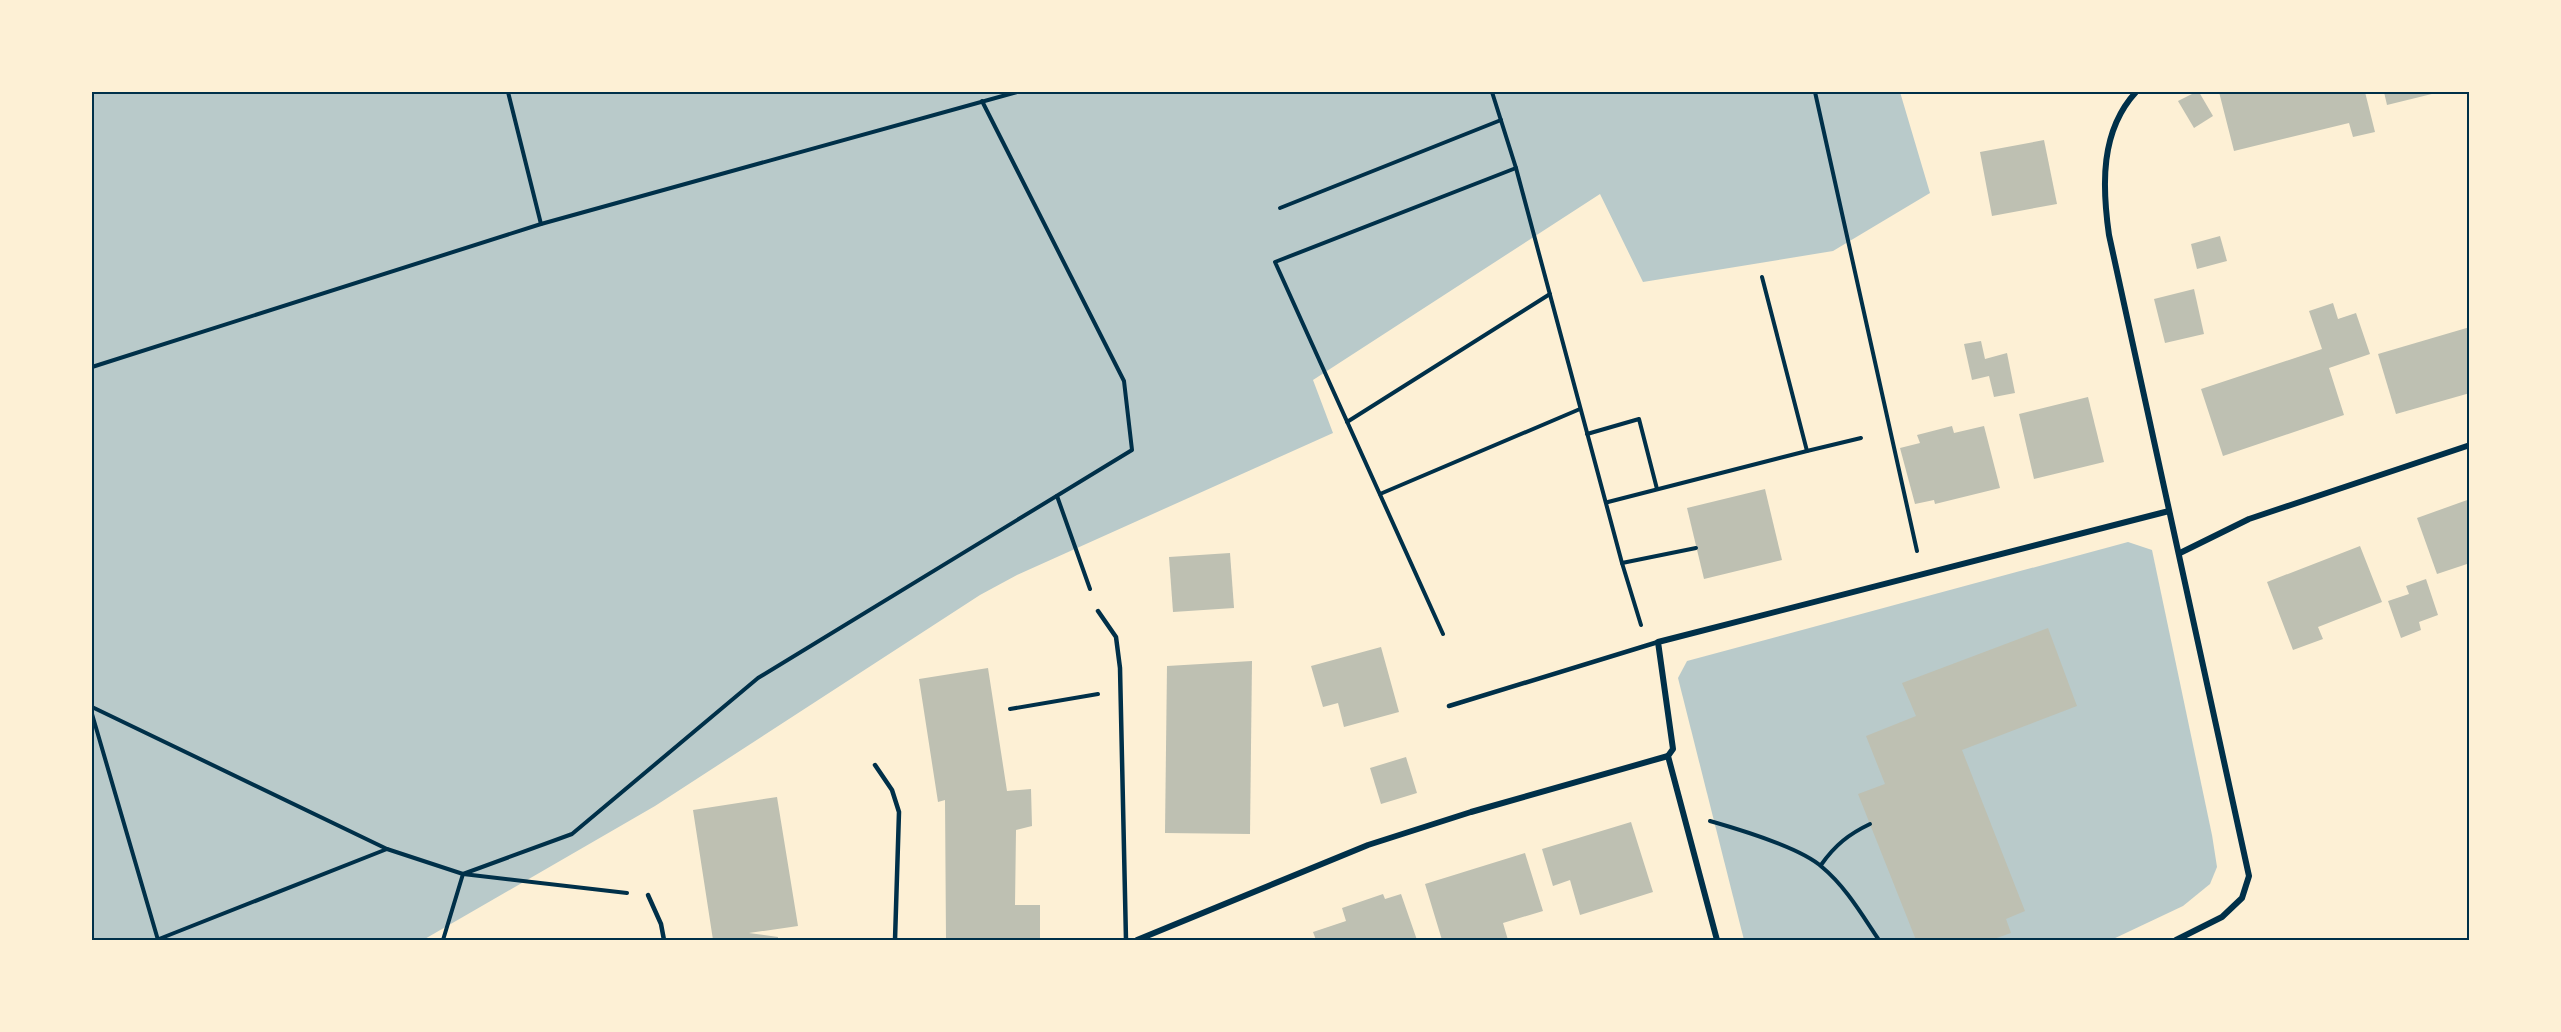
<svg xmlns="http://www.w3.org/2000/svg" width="2561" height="1032" font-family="Karla,sans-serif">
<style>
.green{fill:#b9caca}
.building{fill:#bec0b2}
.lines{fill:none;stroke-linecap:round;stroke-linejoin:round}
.path{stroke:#003049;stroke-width:4}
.service{stroke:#003049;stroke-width:4.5}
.minor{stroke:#003049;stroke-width:6}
.neatline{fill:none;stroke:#003049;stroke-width:2}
</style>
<rect width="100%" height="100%" fill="#fdf0d5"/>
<g class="green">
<path d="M 92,92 L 1900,92 L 1930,193 L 1833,251 L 1643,282 L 1600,194 L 1313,380 L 1333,433 L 1017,575 L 980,595 L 655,806 L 423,940 L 92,940 Z"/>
<path d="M 2128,542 L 2152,550 L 2212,835 L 2217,867 L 2210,884 L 2183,906 L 2111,940 L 1744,940 L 1678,678 L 1687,661 Z"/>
</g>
<g class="building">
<path d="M 2196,92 L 2199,92 L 2213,116 L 2194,128 L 2178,101 Z"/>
<path d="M 2219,92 L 2365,92 L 2375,132 L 2353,137 L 2349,123 L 2234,151 Z"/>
<path d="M 2384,92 L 2440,92 L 2387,105 Z"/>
<path d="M 2044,140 L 2057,204 L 1992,216 L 1980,152 Z"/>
<path d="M 2220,236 L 2227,261 L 2197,269 L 2191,244 Z"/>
<path d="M 2194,289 L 2204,334 L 2165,343 L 2154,299 Z"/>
<path d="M 2333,303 L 2338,319 L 2356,313 L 2370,354 L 2329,368 L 2344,415 L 2223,456 L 2201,389 L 2322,349 L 2309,311 Z"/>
<path d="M 2470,327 L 2470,393 L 2396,414 L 2378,354 Z"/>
<path d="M 1981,341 L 1985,359 L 2007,353 L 2015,393 L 1994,397 L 1989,376 L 1972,380 L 1964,344 Z"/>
<path d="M 2088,397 L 2104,462 L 2034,479 L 2019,414 Z"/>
<path d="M 1952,426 L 1954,433 L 1984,426 L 2000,488 L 1935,504 L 1934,500 L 1915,504 L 1900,448 L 1920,443 L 1917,435 Z"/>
<path d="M 1765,489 L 1782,560 L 1704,579 L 1687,508 Z"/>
<path d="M 2470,499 L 2470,563 L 2437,574 L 2417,518 Z"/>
<path d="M 2360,546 L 2382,602 L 2318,627 L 2323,639 L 2293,650 L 2267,582 Z"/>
<path d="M 1230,553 L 1234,608 L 1173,612 L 1169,557 Z"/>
<path d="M 2426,579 L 2438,615 L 2419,622 L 2421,630 L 2401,638 L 2388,601 L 2409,594 L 2406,586 Z"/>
<path d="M 2048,628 L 2077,706 L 1962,750 L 2025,911 L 2006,919 L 2011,933 L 1991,940 L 1916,940 L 1858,794 L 1885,784 L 1866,736 L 1916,716 L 1902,683 Z"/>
<path d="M 1381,647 L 1399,712 L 1344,727 L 1338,703 L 1323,707 L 1311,666 Z"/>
<path d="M 1252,661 L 1250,834 L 1165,833 L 1167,666 Z"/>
<path d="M 988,668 L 1007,791 L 1031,789 L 1032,826 L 1016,830 L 1015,905 L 1040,905 L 1040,940 L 946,940 L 945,800 L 938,802 L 919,679 Z"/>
<path d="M 1406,757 L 1417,793 L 1381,804 L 1370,768 Z"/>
<path d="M 777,797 L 798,926 L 749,933 L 778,937 L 778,940 L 713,940 L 693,810 Z"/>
<path d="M 1631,822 L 1653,892 L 1580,915 L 1570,880 L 1553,886 L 1542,849 Z"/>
<path d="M 1525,853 L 1543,911 L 1503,923 L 1508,940 L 1442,940 L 1425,884 Z"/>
<path d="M 1383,894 L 1385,899 L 1401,894 L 1417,940 L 1316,940 L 1313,932 L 1346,921 L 1342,908 Z"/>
</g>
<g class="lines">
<g class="path">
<path d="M 508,92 L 541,224"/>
<path d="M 1492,92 L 1516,168 L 1622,563 L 1641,625"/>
<path d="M 1815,92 L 1917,551"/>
<path d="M 1280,208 L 1501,120"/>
<path d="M 92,367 L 541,224 L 1017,92"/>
<path d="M 1347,422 L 1550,294"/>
<path d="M 1587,434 L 1639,419 L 1657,489"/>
<path d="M 1807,451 L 1861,438"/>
<path d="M 1380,494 L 1580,409"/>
<path d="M 1057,496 L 1090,589"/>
<path d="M 1608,502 L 1807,451 L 1762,277"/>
<path d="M 1622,563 L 1696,548"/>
<path d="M 1443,634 L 1275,262 L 1516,168"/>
<path d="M 92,707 L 387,849 L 159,939"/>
<path d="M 1010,709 L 1098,694"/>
<path d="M 92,714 L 158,940"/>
<path d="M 1710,821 C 1738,829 1801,848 1822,867 C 1846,887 1862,915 1879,940"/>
<path d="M 387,849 L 463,874 L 627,893"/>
<path d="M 1821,865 C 1835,845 1849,834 1870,824"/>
<path d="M 443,940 L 463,874 L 572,834 L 758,678 L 1132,450 L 1124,381 L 982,101"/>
</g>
<g class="service">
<path d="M 1098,611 L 1116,637 L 1120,668 L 1126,940"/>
<path d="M 1449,706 L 1658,642"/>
<path d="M 875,765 L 892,790 L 899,812 L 895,940"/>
<path d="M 648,895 L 661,924 L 664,940"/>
</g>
<g class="minor">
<path d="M 2136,92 C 2100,131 2102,186 2109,235 L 2249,876 L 2242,898 L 2222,917 L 2176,940"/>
<path d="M 2180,553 L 2249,519 L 2470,445"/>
<path d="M 1137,940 L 1368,845 L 1471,812 L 1668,756"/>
<path d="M 1717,940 L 1668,756 L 1673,749 L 1658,642 L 2169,511"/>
</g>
</g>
<rect width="2561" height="1032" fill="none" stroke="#fdf0d5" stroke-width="186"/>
<rect x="93" y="93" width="2375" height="846" class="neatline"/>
</svg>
